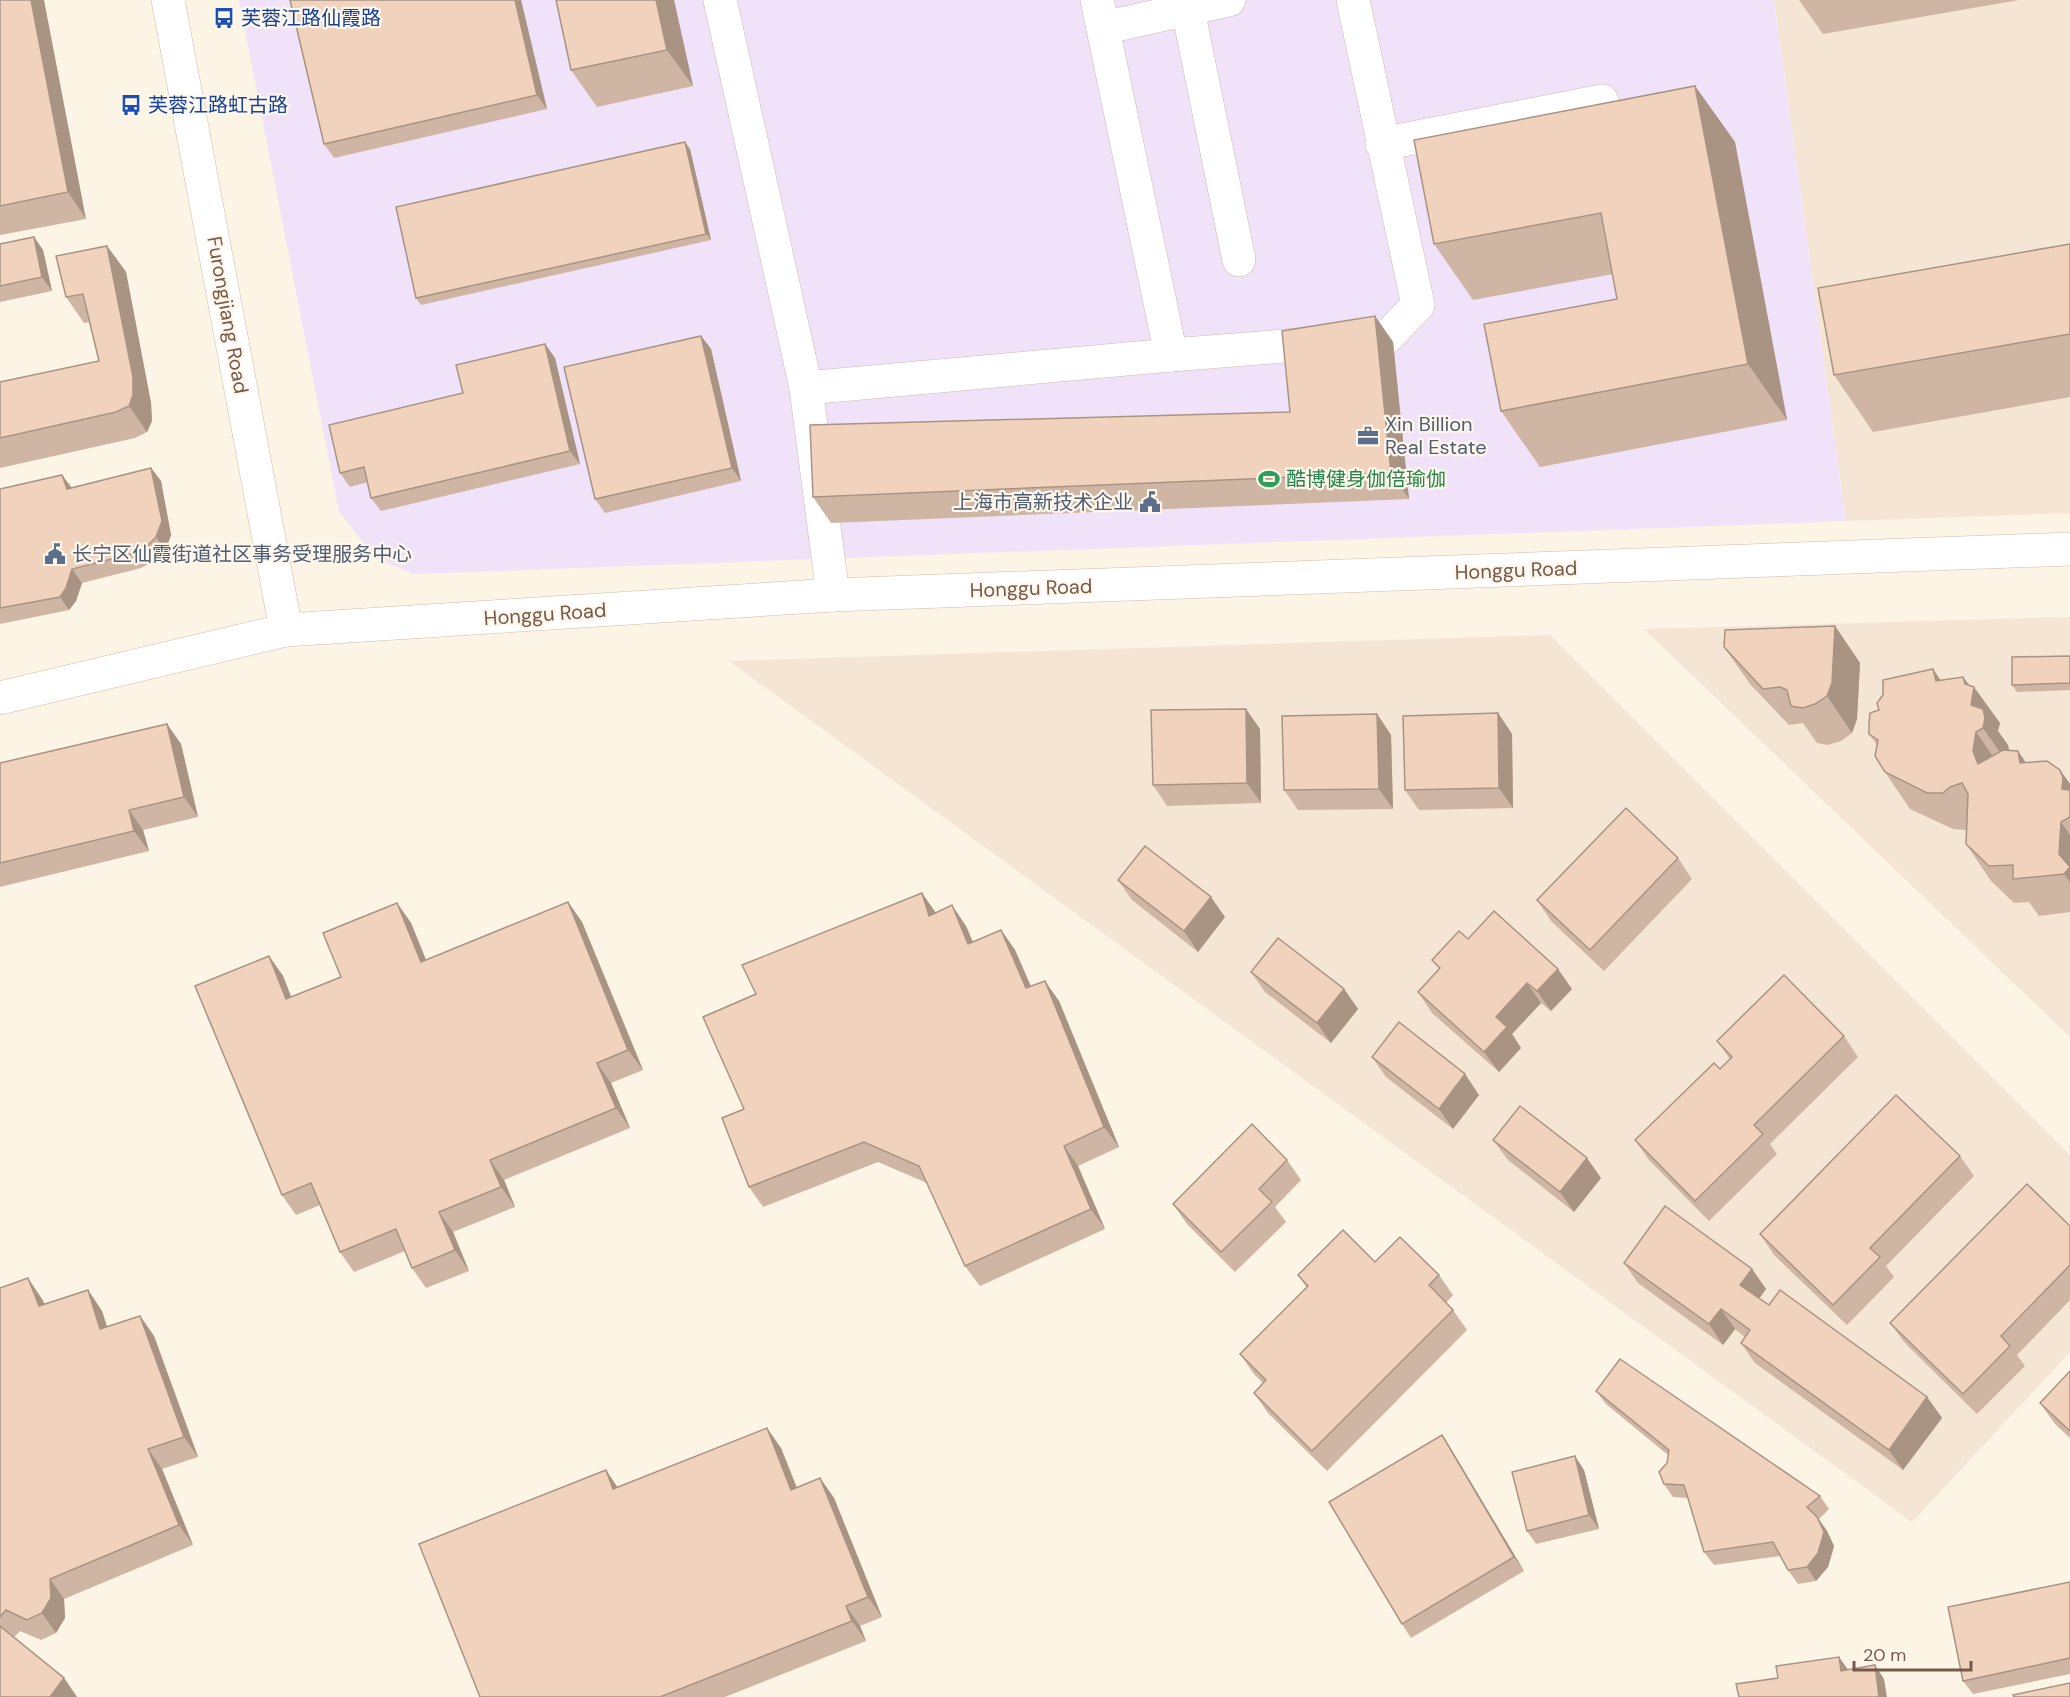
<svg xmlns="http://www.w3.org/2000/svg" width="2070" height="1697" font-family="'DM Sans','Noto Sans SC',sans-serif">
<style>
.residential{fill:#f4e5d4}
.education{fill:#f0e2f8}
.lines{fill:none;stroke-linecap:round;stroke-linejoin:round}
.minor-casing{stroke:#cebbac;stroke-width:34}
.minor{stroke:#fff;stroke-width:33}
.wall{fill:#cfb5a3}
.shaded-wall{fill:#a99484}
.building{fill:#f1d3bd;stroke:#a99484;stroke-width:1.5}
.labels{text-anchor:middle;stroke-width:4.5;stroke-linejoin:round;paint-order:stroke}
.transit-label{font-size:20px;fill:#164399;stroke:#fff7eb;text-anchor:start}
.street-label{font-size:20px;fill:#755a4a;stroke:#fff7eb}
.service-label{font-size:20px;fill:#4e5e75;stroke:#fff7eb;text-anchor:start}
.leisure-label{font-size:20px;fill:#27864d;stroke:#fff7eb;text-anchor:start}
</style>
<rect width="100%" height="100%" fill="#fcf4e5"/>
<g class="residential">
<path d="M 1774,0 L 2070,0 L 2070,513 L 1846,521 Z"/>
<path d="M 2070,617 L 2070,1037 L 1644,629 Z"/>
<path d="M 1550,635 L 2070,1155 L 2070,1352 L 1912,1522 L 729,661 Z"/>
</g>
<path class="education" d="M 239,0 L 1774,0 L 1846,521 L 413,574 L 374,557 L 339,511 Z"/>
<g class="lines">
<defs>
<g id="minor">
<path d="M 168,0 L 286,630"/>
<path d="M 720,0 L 806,388 L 1171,355 L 1097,0"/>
<path d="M 1186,0 L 1239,260"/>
<path d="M 1103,28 L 1229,0"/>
<path d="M 1382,144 L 1602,101"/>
<path d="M 1171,355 L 1386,338 L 1418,305 L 1353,0"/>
<path d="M 806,388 L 833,595"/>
<path d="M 0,698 L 286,630 L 833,595 L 2070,549"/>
</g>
</defs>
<use href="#minor" class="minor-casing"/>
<use href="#minor" class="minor"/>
</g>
<g class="wall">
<path d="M 0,0 L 86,219 L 0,235 Z"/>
<path d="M 521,0 L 547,109 L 334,158 L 324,144 Z"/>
<path d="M 556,0 L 674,0 L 693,86 L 597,107 L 571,70 Z"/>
<path d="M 1799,0 L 2019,0 L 1823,34 Z"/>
<path d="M 1695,86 L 1735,142 L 1787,420 L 1540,467 L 1501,411 L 1617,299 L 1613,274 L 1473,300 L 1434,244 Z"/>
<path d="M 690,149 L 711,240 L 421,305 L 416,298 Z"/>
<path d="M 34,237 L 43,250 L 52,291 L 0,302 L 0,244 Z"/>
<path d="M 2070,244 L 2070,397 L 1873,432 L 1834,375 Z"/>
<path d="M 107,246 L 126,272 L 151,403 L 152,421 L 147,432 L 135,438 L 0,468 L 0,382 L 99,361 L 89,322 L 84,323 L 66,297 Z"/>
<path d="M 1375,316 L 1393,342 L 1409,499 L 831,523 L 813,497 L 1290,412 Z"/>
<path d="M 701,336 L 711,349 L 741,481 L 605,513 L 595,499 Z"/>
<path d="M 545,344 L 555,358 L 580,464 L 381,511 L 371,498 L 368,482 L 350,487 L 340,473 L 463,393 Z"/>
<path d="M 151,468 L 161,481 L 171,535 L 165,551 L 156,560 L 141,568 L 82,583 L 76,601 L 69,610 L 0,624 L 0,489 L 72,488 Z"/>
<path d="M 1835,626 L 1860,663 L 1857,719 L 1852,733 L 1841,741 L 1828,745 L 1817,743 L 1803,723 L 1789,725 L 1750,684 L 1724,647 Z"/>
<path d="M 2070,656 L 2070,690 L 2017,692 L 2012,685 Z"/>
<path d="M 1963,677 L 2000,723 L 1998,731 L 2008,745 L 2009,751 L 2018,751 L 2025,762 L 2060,770 L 2070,784 L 2070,912 L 2039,916 L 2029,902 L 2014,903 L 1991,881 L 1966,844 L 1966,830 L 1953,829 L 1910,809 L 1885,772 L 1877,745 L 1869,734 L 1940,680 Z"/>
<path d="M 1498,713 L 1512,734 L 1513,808 L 1419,810 L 1405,790 Z"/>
<path d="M 1377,714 L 1391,735 L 1393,809 L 1298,810 L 1284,790 Z"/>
<path d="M 167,724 L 181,744 L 198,817 L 143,830 L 149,851 L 0,887 L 0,763 Z"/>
<path d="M 1260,729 L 1261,803 L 1167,806 L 1153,785 Z"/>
<path d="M 1678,858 L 1692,879 L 1604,971 L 1551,921 L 1537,900 Z"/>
<path d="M 1118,880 L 1225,917 L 1198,952 L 1132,900 Z"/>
<path d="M 568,902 L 582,922 L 643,1070 L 611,1083 L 630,1128 L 504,1180 L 515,1207 L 453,1232 L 469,1271 L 426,1288 L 412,1268 L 405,1251 L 354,1272 L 340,1252 L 320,1205 L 296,1215 L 282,1195 L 269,956 L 283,976 L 291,997 L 341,977 L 397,903 L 411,923 L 426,960 Z"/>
<path d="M 936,913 L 966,926 L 973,942 L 1001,930 L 1015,950 L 1031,986 L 1059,1001 L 1119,1147 L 1078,1166 L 1105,1229 L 980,1286 L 965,1266 L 927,1183 L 878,1162 L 763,1207 L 749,1187 L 744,1109 L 756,994 Z"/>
<path d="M 1468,939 L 1572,989 L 1551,1011 L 1541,1003 L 1512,1034 L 1521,1048 L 1499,1072 L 1432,1013 L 1418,992 L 1439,969 L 1432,960 Z"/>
<path d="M 1251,972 L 1344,989 L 1358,1009 L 1331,1043 L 1265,992 Z"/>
<path d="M 1844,1036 L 1858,1057 L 1770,1144 L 1777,1154 L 1709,1221 L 1649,1160 L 1635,1140 L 1720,1069 L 1730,1059 L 1717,1041 Z"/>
<path d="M 1372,1057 L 1479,1095 L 1453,1129 L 1386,1077 Z"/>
<path d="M 1493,1140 L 1601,1178 L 1574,1212 L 1508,1160 Z"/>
<path d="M 1960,1156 L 1974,1176 L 1886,1266 L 1894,1277 L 1847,1325 L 1774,1255 L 1760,1234 Z"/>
<path d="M 1287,1160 L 1301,1180 L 1275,1207 L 1286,1222 L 1235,1272 L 1187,1224 L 1173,1204 Z"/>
<path d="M 2070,1226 L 2070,1300 L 2017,1355 L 2025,1366 L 1977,1414 L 1905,1343 L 1890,1323 Z"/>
<path d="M 1375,1262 L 1439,1275 L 1453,1295 L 1446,1303 L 1453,1310 L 1467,1330 L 1327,1471 L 1268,1413 L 1254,1393 L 1263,1383 L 1254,1374 L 1240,1354 L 1307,1288 L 1298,1275 Z"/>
<path d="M 1624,1263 L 1752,1269 L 1766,1289 L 1759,1299 L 1769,1305 L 1927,1397 L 1942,1418 L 1903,1470 L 1755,1363 L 1741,1343 L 1745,1337 L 1735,1329 L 1723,1345 L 1638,1283 Z"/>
<path d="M 0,1288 L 42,1299 L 45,1304 L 88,1290 L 102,1311 L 107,1327 L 140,1316 L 154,1336 L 198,1457 L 162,1469 L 193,1545 L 64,1599 L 65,1618 L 56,1633 L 41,1640 L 20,1631 L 14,1637 L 64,1678 L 77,1697 L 0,1697 Z"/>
<path d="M 2070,1371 L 2070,1438 L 2055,1424 L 2040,1403 Z"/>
<path d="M 1596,1391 L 1820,1496 L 1829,1509 L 1819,1519 L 1827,1531 L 1834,1546 L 1828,1567 L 1816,1581 L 1798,1584 L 1788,1570 L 1780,1556 L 1714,1565 L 1704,1552 L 1688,1498 L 1673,1497 L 1664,1484 L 1668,1455 L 1606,1404 Z"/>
<path d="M 1442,1435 L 1451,1449 L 1524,1571 L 1411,1638 L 1402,1624 Z"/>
<path d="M 781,1448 L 797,1487 L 820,1478 L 834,1498 L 882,1617 L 860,1626 L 866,1641 L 725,1697 L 480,1697 L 606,1470 L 617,1487 Z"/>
<path d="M 1584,1470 L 1599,1529 L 1536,1544 L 1527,1531 Z"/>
<path d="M 2070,1582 L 2070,1674 L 1973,1694 L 1963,1681 Z"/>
</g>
<g class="shaded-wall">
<path d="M 31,0 L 44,0 L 86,219 L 68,192 Z"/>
<path d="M 515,0 L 521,0 L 547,109 L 537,95 Z"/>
<path d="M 656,0 L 674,0 L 693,86 L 667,50 Z"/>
<path d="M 1695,86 L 1735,142 L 1787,420 L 1748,364 Z"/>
<path d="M 685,142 L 690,149 L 711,240 L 706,234 Z"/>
<path d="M 34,237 L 43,250 L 52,291 L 42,277 Z"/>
<path d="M 107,246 L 126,272 L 151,403 L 152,421 L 147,432 L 129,406 Z"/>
<path d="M 1375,316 L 1393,342 L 1409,499 L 1391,473 Z"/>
<path d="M 701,336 L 711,349 L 741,481 L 732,468 Z"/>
<path d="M 545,344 L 555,358 L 580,464 L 570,451 Z"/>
<path d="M 151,468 L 161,481 L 171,535 L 165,551 L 156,537 Z"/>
<path d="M 62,475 L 72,488 L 67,489 Z"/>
<path d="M 72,569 L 82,583 L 76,601 L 69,610 L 60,597 Z"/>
<path d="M 1835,626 L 1860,663 L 1857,719 L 1852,733 L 1827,696 Z"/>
<path d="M 1933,669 L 1958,706 L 1936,681 Z"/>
<path d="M 1963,677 L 1973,691 L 1974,687 L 2000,723 L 1998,731 L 2008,745 L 2010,755 L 2008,764 L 1983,728 L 1971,705 Z"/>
<path d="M 1246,709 L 1260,729 L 1261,803 L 1247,783 Z"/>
<path d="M 1498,713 L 1512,734 L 1513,808 L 1499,788 Z"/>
<path d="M 1377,714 L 1391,735 L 1393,809 L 1379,789 Z"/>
<path d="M 167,724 L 181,744 L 198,817 L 184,797 Z"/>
<path d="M 1976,732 L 2001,768 L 1978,764 L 1973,751 Z"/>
<path d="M 2018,751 L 2043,788 L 2020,763 Z"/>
<path d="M 2060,770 L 2070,784 L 2070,801 L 2062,789 Z"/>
<path d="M 129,810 L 143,830 L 149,851 L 134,831 Z"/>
<path d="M 2061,822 L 2070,835 L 2070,882 L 2064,874 L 2059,854 Z"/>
<path d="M 922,893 L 936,913 L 944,936 L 929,916 Z"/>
<path d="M 1211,897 L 1225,917 L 1198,952 L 1184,931 Z"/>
<path d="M 568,902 L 582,922 L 643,1070 L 628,1050 Z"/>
<path d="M 397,903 L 411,923 L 435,982 L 421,962 Z"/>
<path d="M 952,905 L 966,926 L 982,964 L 968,944 Z"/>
<path d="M 1001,930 L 1015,950 L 1040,1008 L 1026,988 Z"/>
<path d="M 269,956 L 283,976 L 300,1019 L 286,999 Z"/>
<path d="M 1558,969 L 1572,989 L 1551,1011 L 1537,991 Z"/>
<path d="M 1045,981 L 1059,1001 L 1119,1147 L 1104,1127 Z"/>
<path d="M 1527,983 L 1541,1003 L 1512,1034 L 1521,1048 L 1499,1072 L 1484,1052 L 1496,1017 Z"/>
<path d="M 1344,989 L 1358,1009 L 1331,1043 L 1317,1023 Z"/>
<path d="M 597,1063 L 611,1083 L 630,1128 L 616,1108 Z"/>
<path d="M 1465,1074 L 1479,1095 L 1453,1129 L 1439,1109 Z"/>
<path d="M 1064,1146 L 1078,1166 L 1105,1229 L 1091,1209 Z"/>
<path d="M 1587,1158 L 1601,1178 L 1574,1212 L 1560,1192 Z"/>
<path d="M 490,1160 L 504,1180 L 515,1207 L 501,1187 Z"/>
<path d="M 439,1212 L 453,1232 L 469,1271 L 455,1250 Z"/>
<path d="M 1752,1269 L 1766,1289 L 1754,1305 L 1740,1285 Z"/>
<path d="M 28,1278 L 42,1299 L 53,1326 L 39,1306 Z"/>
<path d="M 88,1290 L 102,1311 L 114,1349 L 100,1329 Z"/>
<path d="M 1721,1309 L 1735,1329 L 1723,1345 L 1709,1324 Z"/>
<path d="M 140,1316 L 154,1336 L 198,1457 L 184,1437 Z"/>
<path d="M 1927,1397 L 1942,1418 L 1903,1470 L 1889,1450 Z"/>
<path d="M 767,1428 L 781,1448 L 805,1510 L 791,1490 Z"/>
<path d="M 1442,1435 L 1451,1449 L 1524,1571 L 1514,1557 Z"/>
<path d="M 148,1449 L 162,1469 L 193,1545 L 179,1525 Z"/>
<path d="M 1575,1456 L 1584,1470 L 1599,1529 L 1589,1515 Z"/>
<path d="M 606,1470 L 620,1491 L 613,1489 Z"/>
<path d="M 820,1478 L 834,1498 L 882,1617 L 868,1597 Z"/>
<path d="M 1817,1517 L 1827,1531 L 1834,1546 L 1828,1567 L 1816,1581 L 1807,1567 Z"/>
<path d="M 50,1579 L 64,1599 L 65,1618 L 56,1633 L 42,1613 Z"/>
<path d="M 846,1606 L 860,1626 L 866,1641 L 852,1621 Z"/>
<path d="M 1839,1657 L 1849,1671 L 1841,1671 Z"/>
<path d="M 1875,1665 L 1884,1679 L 1887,1697 L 1879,1697 Z"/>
<path d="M 64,1678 L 77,1697 L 50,1697 Z"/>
</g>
<g class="building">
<path d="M 0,0 L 31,0 L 68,192 L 0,206 Z"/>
<path d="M 290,0 L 515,0 L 537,95 L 324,144 Z"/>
<path d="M 556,0 L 656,0 L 667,50 L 571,70 Z"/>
<path d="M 1695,86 L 1748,364 L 1501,411 L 1484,324 L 1617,299 L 1601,213 L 1434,244 L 1414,140 Z"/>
<path d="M 685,142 L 706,234 L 416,298 L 396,207 Z"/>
<path d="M 34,237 L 42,277 L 0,286 L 0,244 Z"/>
<path d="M 2070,244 L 2070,334 L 1834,375 L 1818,288 Z"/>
<path d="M 107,246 L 133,377 L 133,395 L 129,406 L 116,412 L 0,438 L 0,382 L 99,361 L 83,294 L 66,297 L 56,256 Z"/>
<path d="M 1375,316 L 1391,473 L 813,497 L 810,425 L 1290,412 L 1282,331 Z"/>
<path d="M 701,336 L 732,468 L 595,499 L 564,367 Z"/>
<path d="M 545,344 L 570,451 L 371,498 L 364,467 L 340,473 L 329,425 L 463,393 L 456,365 Z"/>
<path d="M 151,468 L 162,521 L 156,537 L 146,547 L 131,554 L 72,569 L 66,588 L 60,597 L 0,608 L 0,489 L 62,475 L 67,489 Z"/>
<path d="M 1835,626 L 1832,683 L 1827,696 L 1815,704 L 1803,708 L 1791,706 L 1787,690 L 1780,687 L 1763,689 L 1724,647 L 1725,630 Z"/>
<path d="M 2070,656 L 2070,683 L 2012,685 L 2012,657 Z"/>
<path d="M 1933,669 L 1936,681 L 1963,677 L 1965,684 L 1974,687 L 1971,705 L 1983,709 L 1985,718 L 1983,728 L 1976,732 L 1973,751 L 1978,764 L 2003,750 L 2018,751 L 2020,763 L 2047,761 L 2060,770 L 2063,778 L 2062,789 L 2069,790 L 2070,792 L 2070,817 L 2061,822 L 2059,854 L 2070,867 L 2064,874 L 2013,879 L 2013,865 L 1989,866 L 1966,844 L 1968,794 L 1962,783 L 1950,787 L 1943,793 L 1927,793 L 1885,772 L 1875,756 L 1878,740 L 1869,734 L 1869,724 L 1870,713 L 1879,710 L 1877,703 L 1883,695 L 1883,680 Z"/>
<path d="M 1246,709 L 1247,783 L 1153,785 L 1151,710 Z"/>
<path d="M 1498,713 L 1499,788 L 1405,790 L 1403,716 Z"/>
<path d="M 1377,714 L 1379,789 L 1284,790 L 1282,716 Z"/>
<path d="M 167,724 L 184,797 L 129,810 L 134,831 L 0,863 L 0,763 Z"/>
<path d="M 1626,808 L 1678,858 L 1590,950 L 1537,900 Z"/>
<path d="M 1145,846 L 1211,897 L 1184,931 L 1118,880 Z"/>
<path d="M 922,893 L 929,916 L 952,905 L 968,944 L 1001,930 L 1026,988 L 1045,981 L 1104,1127 L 1064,1146 L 1091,1209 L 965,1266 L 919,1166 L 864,1142 L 749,1187 L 722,1118 L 744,1109 L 703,1017 L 756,994 L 742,965 Z"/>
<path d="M 568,902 L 628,1050 L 597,1063 L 616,1108 L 490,1160 L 501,1187 L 439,1212 L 455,1250 L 412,1268 L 396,1229 L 340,1252 L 311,1183 L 282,1195 L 195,986 L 269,956 L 286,999 L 341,977 L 323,933 L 397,903 L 421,962 Z"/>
<path d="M 1494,911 L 1558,969 L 1537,991 L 1527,983 L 1496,1017 L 1507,1027 L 1484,1052 L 1418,992 L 1440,968 L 1432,960 L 1459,931 L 1468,939 Z"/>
<path d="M 1278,938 L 1344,989 L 1317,1023 L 1251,972 Z"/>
<path d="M 1784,975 L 1844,1036 L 1754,1125 L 1763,1134 L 1695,1201 L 1635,1140 L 1714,1063 L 1720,1069 L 1732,1057 L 1717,1041 Z"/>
<path d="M 1399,1022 L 1465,1074 L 1439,1109 L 1372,1057 Z"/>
<path d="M 1896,1095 L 1960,1156 L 1870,1248 L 1880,1257 L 1833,1305 L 1760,1234 Z"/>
<path d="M 1520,1106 L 1587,1158 L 1560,1192 L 1493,1140 Z"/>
<path d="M 1252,1124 L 1287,1160 L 1259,1189 L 1272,1202 L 1221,1252 L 1173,1204 Z"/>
<path d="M 2027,1184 L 2070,1226 L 2070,1265 L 2001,1336 L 2010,1346 L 1963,1394 L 1890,1323 Z"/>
<path d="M 1665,1206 L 1752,1269 L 1740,1285 L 1769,1305 L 1780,1290 L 1927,1397 L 1889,1450 L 1741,1343 L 1750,1330 L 1721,1309 L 1709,1324 L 1624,1263 Z"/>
<path d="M 1343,1230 L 1375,1262 L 1400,1237 L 1439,1275 L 1429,1285 L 1453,1310 L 1312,1451 L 1254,1393 L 1266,1380 L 1240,1354 L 1308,1286 L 1298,1275 Z"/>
<path d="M 28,1278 L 39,1306 L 88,1290 L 100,1329 L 140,1316 L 184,1437 L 148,1449 L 179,1525 L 50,1579 L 51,1598 L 42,1613 L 27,1620 L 6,1610 L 0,1617 L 0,1288 Z"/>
<path d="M 1620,1359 L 1820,1496 L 1807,1507 L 1817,1517 L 1824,1532 L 1818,1553 L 1807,1567 L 1788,1570 L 1773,1542 L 1704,1552 L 1684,1485 L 1664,1484 L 1659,1472 L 1667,1463 L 1669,1450 L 1596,1391 Z"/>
<path d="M 2070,1371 L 2070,1431 L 2040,1403 Z"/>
<path d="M 767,1428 L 791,1490 L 820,1478 L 868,1597 L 846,1606 L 852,1621 L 660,1697 L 480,1697 L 419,1544 L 606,1470 L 613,1489 Z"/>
<path d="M 1442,1435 L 1514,1557 L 1402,1624 L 1329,1502 Z"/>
<path d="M 1575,1456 L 1589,1515 L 1527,1531 L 1512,1472 Z"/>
<path d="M 2070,1582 L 2070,1658 L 1963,1681 L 1948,1607 Z"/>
<path d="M 0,1626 L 64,1678 L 50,1697 L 0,1697 Z"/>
<path d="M 1839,1657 L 1841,1671 L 1875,1665 L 1879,1697 L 1739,1697 L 1736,1684 L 1778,1678 L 1776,1666 Z"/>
<path d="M 2070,1683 L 2070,1697 L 2014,1697 L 2013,1695 Z"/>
</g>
<defs>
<symbol id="bus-bare" viewBox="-9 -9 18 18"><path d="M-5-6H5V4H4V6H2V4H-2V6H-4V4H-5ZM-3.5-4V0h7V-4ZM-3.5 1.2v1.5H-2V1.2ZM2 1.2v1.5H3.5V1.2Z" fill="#1a4fb4" stroke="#fff7eb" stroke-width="2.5" paint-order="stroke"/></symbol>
<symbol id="office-bare" viewBox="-9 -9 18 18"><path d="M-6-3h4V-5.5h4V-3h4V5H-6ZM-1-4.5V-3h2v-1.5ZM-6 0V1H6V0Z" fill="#5c6f8a" stroke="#fff7eb" stroke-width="2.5" paint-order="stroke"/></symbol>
<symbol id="stadium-bare" viewBox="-9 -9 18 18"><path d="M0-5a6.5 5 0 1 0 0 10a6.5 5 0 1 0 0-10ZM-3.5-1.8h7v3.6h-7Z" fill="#2e9e5b" stroke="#fff7eb" stroke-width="2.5" paint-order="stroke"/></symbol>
<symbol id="civic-bare" viewBox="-9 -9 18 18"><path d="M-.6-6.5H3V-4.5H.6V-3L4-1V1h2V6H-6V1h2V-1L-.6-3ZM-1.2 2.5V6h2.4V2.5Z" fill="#5c6f8a" stroke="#fff7eb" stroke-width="2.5" paint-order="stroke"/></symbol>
</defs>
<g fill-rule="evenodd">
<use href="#bus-bare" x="209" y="3" width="30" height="30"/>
<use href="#bus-bare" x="116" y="90" width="30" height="30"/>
<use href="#office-bare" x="1353" y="421" width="30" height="30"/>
<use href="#stadium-bare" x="1254" y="464" width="30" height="30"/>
<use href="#civic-bare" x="1135" y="487" width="30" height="30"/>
<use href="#civic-bare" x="40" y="539" width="30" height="30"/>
</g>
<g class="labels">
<g class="transit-label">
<text x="241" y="25">芙蓉江路仙霞路</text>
<text x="148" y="112">芙蓉江路虹古路</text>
</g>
<g class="street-label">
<text transform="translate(228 315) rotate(80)" y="7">Furongjiang Road</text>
<text transform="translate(1516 570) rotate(-2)" y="7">Honggu Road</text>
<text transform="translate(1031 588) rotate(-2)" y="7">Honggu Road</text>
<text transform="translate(545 614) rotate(-4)" y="7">Honggu Road</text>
</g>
<g class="service-label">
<text x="1385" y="431">Xin Billion<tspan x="1385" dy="23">Real Estate</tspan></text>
<text x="1133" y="509" text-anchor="end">上海市高新技术企业</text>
<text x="72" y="561">长宁区仙霞街道社区事务受理服务中心</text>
</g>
<g class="leisure-label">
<text x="1286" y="486">酷博健身伽倍瑜伽</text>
</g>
</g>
<path d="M1854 1661v9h117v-9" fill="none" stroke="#755a4a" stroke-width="3"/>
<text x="1863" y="1661" font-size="18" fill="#755a4a" stroke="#fff7eb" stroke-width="4.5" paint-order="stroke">20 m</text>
</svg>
